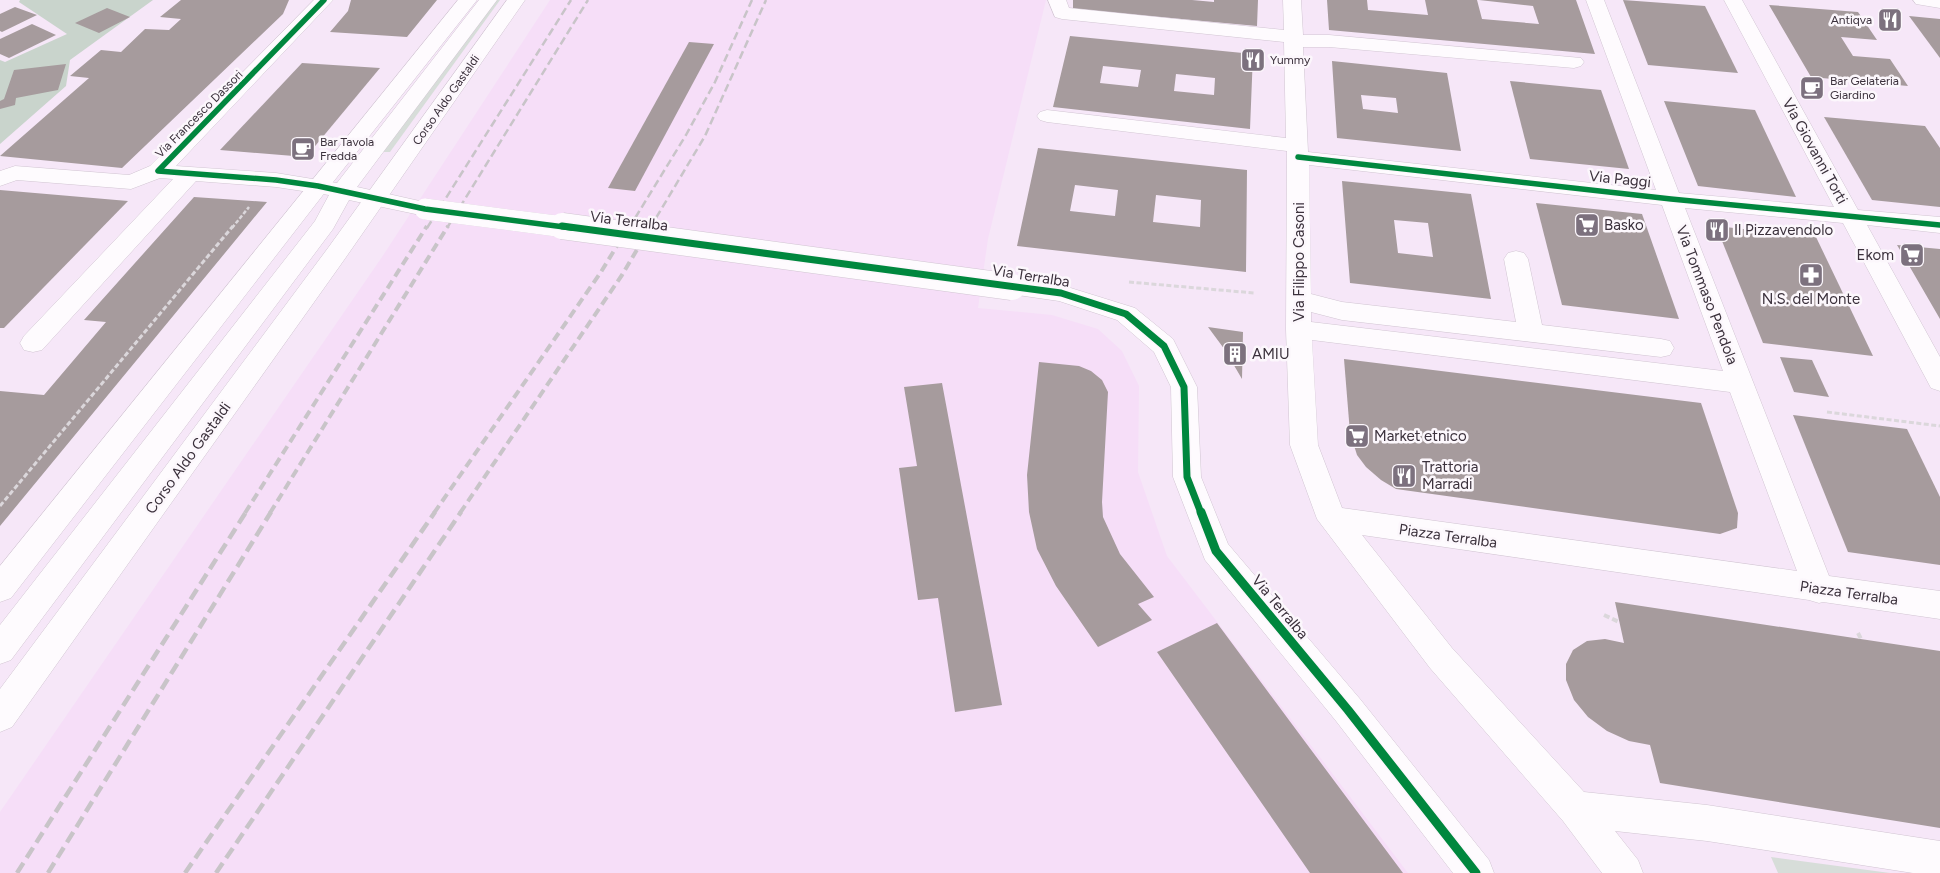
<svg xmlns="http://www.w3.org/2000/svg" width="1940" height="873" font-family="Figtree,sans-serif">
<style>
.built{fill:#f6def8}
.green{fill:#d7ddd9}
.forest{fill:#c9d4cc}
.building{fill:#a69b9d;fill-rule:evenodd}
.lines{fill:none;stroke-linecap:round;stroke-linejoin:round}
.minor-casing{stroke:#d1c5d2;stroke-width:1}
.major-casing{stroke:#d1c5d2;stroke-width:1}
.path-far2{stroke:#dbd7db;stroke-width:2.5;stroke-dasharray:4 2;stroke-linecap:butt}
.path-far1{stroke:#dbd7db;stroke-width:3;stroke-dasharray:5 2.5;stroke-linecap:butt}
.path{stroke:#dbd7db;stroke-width:4;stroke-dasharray:6 3;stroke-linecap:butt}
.minor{fill:#fefbfe;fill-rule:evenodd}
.major{fill:#fefbfe;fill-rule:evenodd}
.rail-far2{stroke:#c8c4c8;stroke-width:2.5;stroke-dasharray:8 4;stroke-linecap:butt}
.rail-far1{stroke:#c8c4c8;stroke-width:4;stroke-dasharray:9 5;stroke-linecap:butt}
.rail{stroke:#c8c4c8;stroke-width:4.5;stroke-dasharray:12 6;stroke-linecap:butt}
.minor-bridge-far1-casing{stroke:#d1c5d2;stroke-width:21;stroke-linecap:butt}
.minor-bridge-casing{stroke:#d1c5d2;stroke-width:27;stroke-linecap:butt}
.minor-bridge-far1{stroke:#fefbfe;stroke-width:21}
.minor-bridge{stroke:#fefbfe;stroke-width:26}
.cycleway-far2-casing{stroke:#fcf7fc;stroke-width:8}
.cycleway-far1-casing{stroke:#fcf7fc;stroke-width:10}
.cycleway-casing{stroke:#fcf7fc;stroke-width:12}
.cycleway-far2{stroke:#00873e;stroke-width:5.5}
.cycleway-far1{stroke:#00873e;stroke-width:7}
.cycleway{stroke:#00873e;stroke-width:9}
.labels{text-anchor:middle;stroke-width:5;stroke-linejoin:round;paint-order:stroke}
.far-poi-label{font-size:12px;fill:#3b313c;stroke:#fcf7fc;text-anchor:start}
.far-street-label{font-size:12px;fill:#3b313c;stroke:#fcf7fc}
.street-label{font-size:15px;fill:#3b313c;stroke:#fcf7fc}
.poi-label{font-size:15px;fill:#3b313c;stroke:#fcf7fc;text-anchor:start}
</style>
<rect width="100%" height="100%" fill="#f6e7f8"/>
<path class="built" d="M 550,0 L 1046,0 L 988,239 L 978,308 L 1052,315 L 1098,329 L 1122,351 L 1139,386 L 1138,472 L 1167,556 L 1408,873 L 0,873 L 0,812 L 382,257 Z"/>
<g class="green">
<path d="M 494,0 L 500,0 L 390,152 L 382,152 Z"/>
<path d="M 1771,857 L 1890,873 L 1778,873 Z"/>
</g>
<path class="forest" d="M 20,0 L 153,0 L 70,60 L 66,86 L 0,144 L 0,60 L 5,62 L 67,34 L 19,2 Z"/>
<g class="building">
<path d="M 181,0 L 289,0 L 283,14 L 122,168 L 0,156 L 89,78 L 70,76 L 101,50 L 121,52 L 145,29 L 169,30 L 181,19 L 160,17 Z"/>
<path d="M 351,0 L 437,0 L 407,37 L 330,32 L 348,11 Z"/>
<path d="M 1073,0 L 1192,0 L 1214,2 L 1214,0 L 1258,0 L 1257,26 L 1073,9 Z"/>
<path d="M 1327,0 L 1367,0 L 1368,10 L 1428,15 L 1425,0 L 1477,0 L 1482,19 L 1539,24 L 1533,6 L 1479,0 L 1576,0 L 1595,54 L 1329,30 Z"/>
<path d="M 1623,0 L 1705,6 L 1738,73 L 1648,65 Z"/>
<path d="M 1769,5 L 1858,12 L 1877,40 L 1841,37 L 1853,56 L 1890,59 L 1908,86 L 1811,77 Z"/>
<path d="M 15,7 L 37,15 L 2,32 L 0,31 L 0,14 Z"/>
<path d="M 107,8 L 130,17 L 99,33 L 75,23 Z"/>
<path d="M 1909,16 L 1940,19 L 1940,58 Z"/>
<path d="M 32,24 L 56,35 L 9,58 L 0,54 L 0,39 Z"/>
<path d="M 1070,36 L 1253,54 L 1250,129 L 1053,107 ZM 1103,66 L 1141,70 L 1138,87 L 1100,83 ZM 1176,74 L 1215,78 L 1214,95 L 1174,91 Z"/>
<path d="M 689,42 L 714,44 L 635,191 L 608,188 Z"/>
<path d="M 1332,61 L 1447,73 L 1461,151 L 1337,138 ZM 1361,95 L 1396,98 L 1398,113 L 1363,109 Z"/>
<path d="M 302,63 L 380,68 L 306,157 L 220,150 Z"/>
<path d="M 66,64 L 58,90 L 16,98 L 15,105 L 0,109 L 0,101 L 4,99 L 14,70 Z"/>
<path d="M 1510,81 L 1601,90 L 1629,169 L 1530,159 Z"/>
<path d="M 1664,101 L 1755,110 L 1796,197 L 1698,186 Z"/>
<path d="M 1824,117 L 1925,126 L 1940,148 L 1940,207 L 1872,200 Z"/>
<path d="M 1038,148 L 1247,170 L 1246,272 L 1017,246 ZM 1075,185 L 1118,190 L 1115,216 L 1070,211 ZM 1156,195 L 1201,200 L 1200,227 L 1153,222 Z"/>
<path d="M 1342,181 L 1471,194 L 1491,299 L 1350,283 ZM 1394,220 L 1428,223 L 1433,257 L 1398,253 Z"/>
<path d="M 0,190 L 128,201 L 4,328 L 0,328 Z"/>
<path d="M 194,197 L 267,202 L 0,526 L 0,391 L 44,395 L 106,322 L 84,320 Z"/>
<path d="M 1536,203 L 1642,214 L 1679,319 L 1562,305 Z"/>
<path d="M 1716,226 L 1816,237 L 1873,356 L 1763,343 Z"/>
<path d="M 1897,245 L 1940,249 L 1940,319 L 1900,250 Z"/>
<path d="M 1208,327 L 1243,332 L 1242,379 L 1225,350 Z"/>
<path d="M 1780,357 L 1812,360 L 1829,397 L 1794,392 Z"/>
<path d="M 1344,359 L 1701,403 L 1738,513 L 1737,528 L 1720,534 L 1396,489 L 1381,480 L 1366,467 L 1357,455 L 1350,433 Z"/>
<path d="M 1039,362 L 1079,366 L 1091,371 L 1102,380 L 1108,392 L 1102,502 L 1103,517 L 1120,554 L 1154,597 L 1138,604 L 1152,620 L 1098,647 L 1056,586 L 1037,549 L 1029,512 L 1027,475 Z"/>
<path d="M 942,383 L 1002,705 L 955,712 L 938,598 L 918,600 L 899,468 L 917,466 L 904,387 Z"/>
<path d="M 1793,415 L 1907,429 L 1940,497 L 1940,565 L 1848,552 Z"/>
<path d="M 1615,602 L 1940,651 L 1940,828 L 1660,783 L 1650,745 L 1629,741 L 1607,731 L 1588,717 L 1574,700 L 1566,680 L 1566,664 L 1573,650 L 1587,641 L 1605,639 L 1624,643 Z"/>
<path d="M 1217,623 L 1303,739 L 1403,873 L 1310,873 L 1157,652 Z"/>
</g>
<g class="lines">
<defs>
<g id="minor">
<path d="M 314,0 L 333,0 L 176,166 L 276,173 L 337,183 L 479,0 L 497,0 L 357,187 L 433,204 L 436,209 L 433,214 L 425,216 L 349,200 L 333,229 L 11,660 L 0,664 L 0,625 L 315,221 L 329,195 L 276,187 L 196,181 L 42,350 L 33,352 L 24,350 L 20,343 L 24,336 L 173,179 L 160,178 L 131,189 L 17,180 L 0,186 L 0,171 L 15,166 L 129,175 L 150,166 Z"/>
<path d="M 1048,0 L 1066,0 L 1069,8 L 1284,30 L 1283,0 L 1301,0 L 1303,35 L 1329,35 L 1581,58 L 1584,62 L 1581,66 L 1574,68 L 1329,47 L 1303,47 L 1308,152 L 1656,190 L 1586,0 L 1604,0 L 1679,193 L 1834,207 L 1724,0 L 1742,0 L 1858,210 L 1940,217 L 1940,233 L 1867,225 L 1940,357 L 1940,391 L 1931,388 L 1843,223 L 1685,208 L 1829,576 L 1940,591 L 1940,619 L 1823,602 L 1819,603 L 1809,600 L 1362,535 L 1452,648 L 1584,792 L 1707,805 L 1940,841 L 1940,873 L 1913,873 L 1707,841 L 1615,831 L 1638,860 L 1643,873 L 1602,873 L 1563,821 L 1430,668 L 1317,519 L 1290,445 L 1286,329 L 1287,151 L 1047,122 L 1040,120 L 1037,116 L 1040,112 L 1047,110 L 1286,138 L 1284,42 L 1062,19 L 1055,17 ZM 1309,165 L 1662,205 L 1723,371 L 1311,322 L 1311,312 L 1342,320 L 1661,357 L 1670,355 L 1674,348 L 1670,341 L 1661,339 L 1542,325 L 1528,259 L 1524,253 L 1516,251 L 1508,253 L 1504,259 L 1516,322 L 1342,302 L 1311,294 ZM 1312,340 L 1730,392 L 1797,571 L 1342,508 L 1318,445 Z"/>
<path d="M 1913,0 L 1940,0 L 1940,8 L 1916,4 Z"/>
<path d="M 1012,279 L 1061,285 L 1135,308 L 1173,339 L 1197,387 L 1201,477 L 1228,544 L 1360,699 L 1489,860 L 1494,873 L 1453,873 L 1336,721 L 1205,560 L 1173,477 L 1171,387 L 1154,352 L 1117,320 L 1059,301 L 1003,293 L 1000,287 L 1003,281 Z"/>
</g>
<g id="major">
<path d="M 458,0 L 477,0 L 326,191 L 11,598 L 0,602 L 0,566 Z"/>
<path d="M 507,0 L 525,0 L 344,260 L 12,727 L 0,732 L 0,689 L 328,248 Z"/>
</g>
</defs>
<use href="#minor" class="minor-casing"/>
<use href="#major" class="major-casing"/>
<path class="path-far2" d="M 232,228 L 249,207"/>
<g class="path-far1">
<path d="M 1129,282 L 1254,293"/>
<path d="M 1827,412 L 1940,426"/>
<path d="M 0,506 L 233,226"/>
</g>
<g class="path">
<path d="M 1604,615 L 1619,622"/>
<path d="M 1858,633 L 1861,639"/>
</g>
<use href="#minor" class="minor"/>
<use href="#major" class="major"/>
<g class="rail-far2">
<path d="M 427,228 L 571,0"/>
<path d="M 447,228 L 588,0"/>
<path d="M 629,228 L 686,135 L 715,82 L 752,0"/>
<path d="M 650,228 L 705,136 L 766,0"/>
</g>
<g class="rail-far1">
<path d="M 245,513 L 427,226"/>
<path d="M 270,513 L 448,226"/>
<path d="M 434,513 L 601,272 L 629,226"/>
<path d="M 460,513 L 622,275 L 651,226"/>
</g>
<g class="rail">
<path d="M 17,873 L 246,512"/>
<path d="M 48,873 L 271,512"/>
<path d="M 185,873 L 435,512"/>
<path d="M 216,873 L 461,512"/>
</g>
<defs>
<path id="minor-bridge-far1" d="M 425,209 L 572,228"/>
<path id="minor-bridge" d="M 562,226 L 1012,287"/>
</defs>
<use href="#minor-bridge-far1" class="minor-bridge-far1-casing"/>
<use href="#minor-bridge" class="minor-bridge-casing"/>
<use href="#minor-bridge-far1" class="minor-bridge-far1"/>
<use href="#minor-bridge" class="minor-bridge"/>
<defs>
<g id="cycleway-far2">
<path d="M 324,0 L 158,171 L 276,180 L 318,186 L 425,209 L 572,228"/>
<path d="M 1298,157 L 1671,199 L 1940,225"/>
</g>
<path id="cycleway-far1" d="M 562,226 L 1061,293 L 1126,314 L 1164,346 L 1184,387 L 1187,477 L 1201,513"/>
<path id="cycleway" d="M 1201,512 L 1216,551 L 1348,710 L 1476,873"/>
</defs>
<use href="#cycleway-far2" class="cycleway-far2-casing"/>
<use href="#cycleway-far1" class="cycleway-far1-casing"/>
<use href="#cycleway" class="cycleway-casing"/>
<use href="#cycleway-far2" class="cycleway-far2"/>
<use href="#cycleway-far1" class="cycleway-far1"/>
<use href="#cycleway" class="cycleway"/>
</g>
<defs>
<symbol id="restaurant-square" viewBox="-11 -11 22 22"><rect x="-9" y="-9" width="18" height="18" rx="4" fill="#7c717e" stroke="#fcf7fc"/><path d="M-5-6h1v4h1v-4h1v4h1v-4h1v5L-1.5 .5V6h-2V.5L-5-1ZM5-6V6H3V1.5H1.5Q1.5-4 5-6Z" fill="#fff"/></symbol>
<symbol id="cafe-square" viewBox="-11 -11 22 22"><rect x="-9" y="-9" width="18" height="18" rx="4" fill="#7c717e" stroke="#fcf7fc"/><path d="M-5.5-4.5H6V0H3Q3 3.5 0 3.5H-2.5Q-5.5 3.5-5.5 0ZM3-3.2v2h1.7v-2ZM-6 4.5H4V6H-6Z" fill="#fff"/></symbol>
<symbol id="supermarket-square" viewBox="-11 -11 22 22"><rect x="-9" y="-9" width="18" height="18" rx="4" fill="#7c717e" stroke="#fcf7fc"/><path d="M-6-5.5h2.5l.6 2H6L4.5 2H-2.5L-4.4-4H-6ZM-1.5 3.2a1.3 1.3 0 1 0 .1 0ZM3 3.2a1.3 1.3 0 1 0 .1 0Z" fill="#fff"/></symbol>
<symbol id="pharmacy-square" viewBox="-11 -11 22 22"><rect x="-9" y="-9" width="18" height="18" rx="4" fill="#7c717e" stroke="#fcf7fc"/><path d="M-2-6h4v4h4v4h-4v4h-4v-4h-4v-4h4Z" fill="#fff"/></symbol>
<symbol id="building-square" viewBox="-11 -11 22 22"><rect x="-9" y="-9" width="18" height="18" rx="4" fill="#7c717e" stroke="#fcf7fc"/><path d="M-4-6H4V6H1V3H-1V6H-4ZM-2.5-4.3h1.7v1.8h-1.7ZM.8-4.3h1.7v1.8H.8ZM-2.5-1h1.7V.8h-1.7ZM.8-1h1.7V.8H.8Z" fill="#fff"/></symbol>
</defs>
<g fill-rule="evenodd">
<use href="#restaurant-square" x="1876" y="6" width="28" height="28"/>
<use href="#restaurant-square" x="1239" y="46" width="28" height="28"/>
<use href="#cafe-square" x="1798" y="74" width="28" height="28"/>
<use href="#cafe-square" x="289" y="135" width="28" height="28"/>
<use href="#supermarket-square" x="1573" y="211" width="28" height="28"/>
<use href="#restaurant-square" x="1703" y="216" width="28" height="28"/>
<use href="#supermarket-square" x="1898" y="241" width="28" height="28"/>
<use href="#pharmacy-square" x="1797" y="261" width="28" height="28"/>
<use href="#building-square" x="1221" y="340" width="28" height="28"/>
<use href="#supermarket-square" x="1343" y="422" width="28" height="28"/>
<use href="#restaurant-square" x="1390" y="462" width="28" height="28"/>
</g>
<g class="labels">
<g class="far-poi-label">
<text x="1872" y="24" text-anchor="end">Antiqva</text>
<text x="1270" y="64">Yummy</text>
<text x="1830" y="85">Bar Gelateria<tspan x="1830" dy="14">Giardino</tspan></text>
<text x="320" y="146">Bar Tavola<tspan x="320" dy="14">Fredda</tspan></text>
</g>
<g class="far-street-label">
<text transform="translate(446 100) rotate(-55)" y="4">Corso Aldo Gastaldi</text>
<text transform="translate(199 114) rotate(-45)" y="4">Via Francesco Dassori</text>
</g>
<g class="street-label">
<text transform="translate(1815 151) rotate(61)" y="5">Via Giovanni Torti</text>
<text transform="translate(1620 179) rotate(6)" y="5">Via Paggi</text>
<text transform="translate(629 221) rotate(7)" y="5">Via Terralba</text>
<text transform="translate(1299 262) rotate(-90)" y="5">Via Filippo Casoni</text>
<text transform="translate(1031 276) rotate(9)" y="5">Via Terralba</text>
<text transform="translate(1707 295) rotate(69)" y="5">Via Tommaso Pendola</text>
<text transform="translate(188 458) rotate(-54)" y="5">Corso Aldo Gastaldi</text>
<text transform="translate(1448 536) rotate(8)" y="5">Piazza Terralba</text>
<text transform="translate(1849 593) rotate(8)" y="5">Piazza Terralba</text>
<text transform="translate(1280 607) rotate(50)" y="5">Via Terralba</text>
</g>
<g class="poi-label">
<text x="1604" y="230">Basko</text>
<text x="1734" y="235">Il Pizzavendolo</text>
<text x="1894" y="260" text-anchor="end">Ekom</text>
<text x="1811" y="304" text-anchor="middle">N.S. del Monte</text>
<text x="1252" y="359">AMIU</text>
<text x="1374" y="441">Market etnico</text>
<text x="1422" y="472">Trattoria<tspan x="1422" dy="17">Marradi</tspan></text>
</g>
</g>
</svg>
